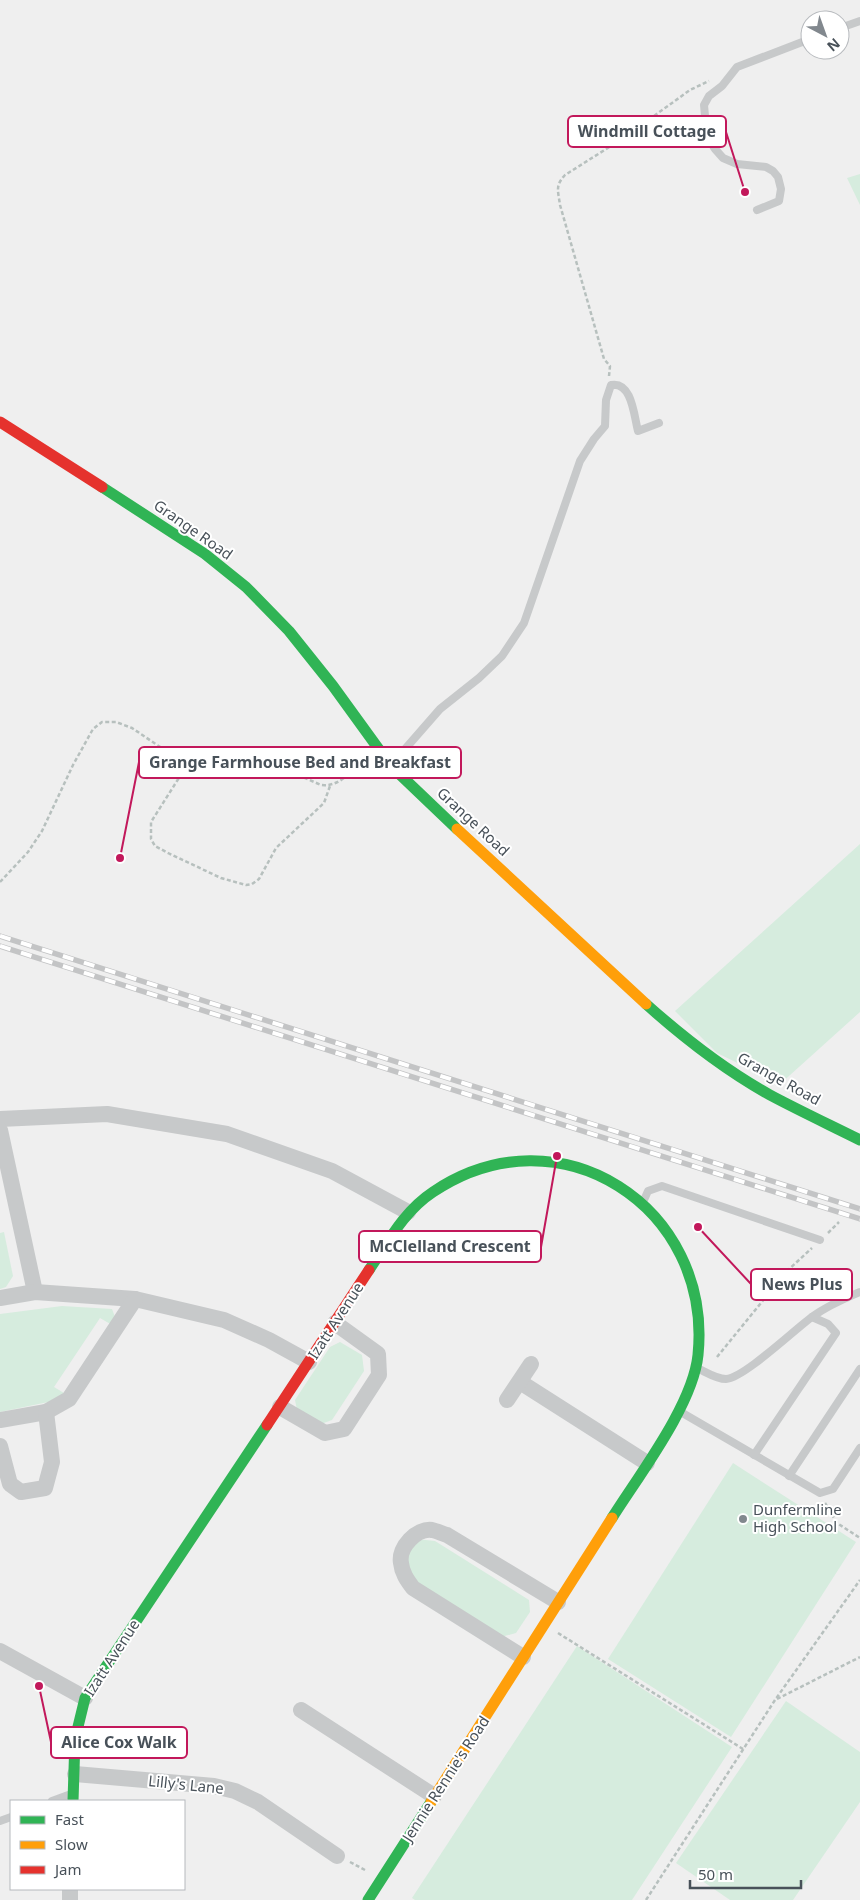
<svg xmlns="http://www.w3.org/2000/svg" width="860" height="1900" font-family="'Noto Sans',sans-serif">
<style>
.green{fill:#d6ecde}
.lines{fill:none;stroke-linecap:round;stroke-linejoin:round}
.path{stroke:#b7c0be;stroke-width:2.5;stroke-dasharray:4 2.5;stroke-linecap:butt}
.lane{stroke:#c7c9ca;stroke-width:8}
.street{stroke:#c7c9ca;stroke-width:16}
.fast{stroke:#30b455;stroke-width:11}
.slow{stroke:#ff9f0a;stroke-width:11}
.jam{stroke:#e5322d;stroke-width:11}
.rail-casing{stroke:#c3c4c5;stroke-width:5.5}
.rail{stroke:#fff;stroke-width:4;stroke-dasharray:11;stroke-linecap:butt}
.poi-dot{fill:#82888e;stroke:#fff;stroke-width:2}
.labels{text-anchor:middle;stroke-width:4;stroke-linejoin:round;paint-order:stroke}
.street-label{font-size:15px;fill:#485159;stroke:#fff}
.poi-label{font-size:15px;fill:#485159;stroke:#fff;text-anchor:start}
.leader{fill:none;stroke:#c2185b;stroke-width:2}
.callout-dot{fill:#c2185b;stroke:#fff;stroke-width:2}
.callout{fill:#fff;stroke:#c2185b;stroke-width:2}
.callout-label{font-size:16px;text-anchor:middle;font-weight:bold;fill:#485159}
</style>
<rect width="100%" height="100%" fill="#efefef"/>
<g class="green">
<path d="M 860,174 L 860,205 L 847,178 Z"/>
<path d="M 860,844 L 860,1012 L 779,1085 L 768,1066 L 752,1070 L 717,1053 L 675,1011 Z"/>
<path d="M 4,1232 L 13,1276 L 6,1287 L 0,1289 L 0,1233 Z"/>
<path d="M 62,1306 L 112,1309 L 115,1317 L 112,1325 L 100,1318 L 54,1387 L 64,1393 L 58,1400 L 0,1412 L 0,1314 Z"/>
<path d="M 340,1342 L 362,1355 L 364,1371 L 332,1420 L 321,1424 L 297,1410 L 295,1400 L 330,1347 Z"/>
<path d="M 733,1463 L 856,1542 L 731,1737 L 608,1659 Z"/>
<path d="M 417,1539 L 435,1541 L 529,1600 L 530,1612 L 516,1633 L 501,1637 L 408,1578 L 403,1559 Z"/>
<path d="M 577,1646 L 732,1747 L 632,1900 L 415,1900 L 412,1898 Z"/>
<path d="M 786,1701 L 860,1752 L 860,1802 L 793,1900 L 730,1900 L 676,1863 Z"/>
</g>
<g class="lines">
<g class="path">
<path d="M 609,376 L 610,366 L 604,359 L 560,205 C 558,190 555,186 565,175 L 622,139 L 690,90 L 709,81"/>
<path d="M 189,762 L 151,822 L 151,839 L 155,846 L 170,854 L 221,878 L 246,885 L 252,884 L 259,879 L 276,848 L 324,803 L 330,786"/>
<path d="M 0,882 L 28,852 L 42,831 L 73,765 L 93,729 L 102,722 L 116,722 L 132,728 L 166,751 L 189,762 L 228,754 L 259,758 L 321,785 C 340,787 350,772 364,759"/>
<path d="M 828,1233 L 839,1222"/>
<path d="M 717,1357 L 787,1271 L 812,1248"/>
<path d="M 825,1503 L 837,1523 L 860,1538"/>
<path d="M 558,1633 L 743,1749"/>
<path d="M 777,1699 L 860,1657"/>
<path d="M 350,1862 L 365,1870"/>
<path d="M 646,1900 L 775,1700 L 860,1580"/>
</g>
<g class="lane">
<path d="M 840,28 L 860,21"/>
<path d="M 757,210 L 779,201 L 781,189 L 778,177 L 773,171 L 766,167 L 737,164 L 723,158 L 715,149 L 707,137 L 704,105 L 709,96 L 722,86 L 737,67 L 810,39"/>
<path d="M 392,764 L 440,709 L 479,678 L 502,656 L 524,623 L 580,461 L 594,439 L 605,426 L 606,400 L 611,385 C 632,381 634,416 638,431 L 659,423"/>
<path d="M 644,1200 L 648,1191 L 662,1186 L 820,1240"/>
<path d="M 697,1368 C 706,1372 716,1379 726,1379 C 744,1378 795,1329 812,1317 C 827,1306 843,1299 860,1292"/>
<path d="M 679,1411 L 820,1493 L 833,1489 L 860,1448"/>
<path d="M 754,1455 L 836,1333 L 828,1324 L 812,1317"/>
<path d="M 789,1476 L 860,1369"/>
<path d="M 52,1801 L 71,1794"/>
<path d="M 0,1821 L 11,1817"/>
</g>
<g class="street">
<path d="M 0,1119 L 107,1114 L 227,1134 L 332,1171 L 408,1212"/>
<path d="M 0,1130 L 35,1292"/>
<path d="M 0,1298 L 35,1292 L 135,1299 L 224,1320 L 269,1340 L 309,1362"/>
<path d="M 520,1382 L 647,1463"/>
<path d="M 507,1400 L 531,1364"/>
<path d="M 280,1407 L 325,1433 L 344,1429 L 379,1375 L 378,1354 L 335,1323"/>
<path d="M 0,1420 L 46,1412 L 69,1399 L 135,1299"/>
<path d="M 0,1446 L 10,1484 L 21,1492 L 45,1488 L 52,1462 L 46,1412"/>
<path d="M 0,1651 L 85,1698"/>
<path d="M 523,1657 L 413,1588 C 407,1580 402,1573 401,1563 C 398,1547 417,1528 432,1530 C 437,1531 443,1534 447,1535 L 558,1602"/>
<path d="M 301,1710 L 434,1796"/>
<path d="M 75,1774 L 214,1786 L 235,1791 L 258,1802 L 337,1856"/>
<path d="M 70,1900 L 70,1889"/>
</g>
<g class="fast">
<path d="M 102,487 L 205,554 L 246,587 L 289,631 L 333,686 L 391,766 L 457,829"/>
<path d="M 646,1004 C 684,1038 725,1070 770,1095 C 800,1111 830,1125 860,1140"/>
<path d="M 369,1270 C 388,1242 404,1211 433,1192 C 559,1107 713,1207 698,1355 C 693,1405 639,1475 612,1518"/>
<path d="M 73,1801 L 75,1739 L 85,1698 L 267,1425"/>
<path d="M 368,1900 L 431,1802"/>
</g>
<g class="slow">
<path d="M 457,829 L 646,1004"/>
<path d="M 431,1802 L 612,1518"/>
</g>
<g class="jam">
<path d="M 0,422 L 102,487"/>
<path d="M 267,1425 L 369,1270"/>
</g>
<defs>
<g id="rail">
<path d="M 0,936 L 860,1209"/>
<path d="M 0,946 L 860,1219"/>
</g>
</defs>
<use href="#rail" class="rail-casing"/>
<use href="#rail" class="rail"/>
</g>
<circle class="poi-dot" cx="743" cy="1519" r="5"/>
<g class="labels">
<g class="street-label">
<text transform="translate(193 530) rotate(35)" y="5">Grange Road</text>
<text transform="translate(473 822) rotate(43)" y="5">Grange Road</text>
<text transform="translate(779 1079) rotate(29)" y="5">Grange Road</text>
<text transform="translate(336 1321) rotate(-57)" y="5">Izatt Avenue</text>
<text transform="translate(112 1658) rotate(-57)" y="5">Izatt Avenue</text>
<text transform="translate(446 1779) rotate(-57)" y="5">Jennie Rennie's Road</text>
<text transform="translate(186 1785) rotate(6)" y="5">Lilly's Lane</text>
</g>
<g class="poi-label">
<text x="753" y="1515">Dunfermline<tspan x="753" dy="17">High School</tspan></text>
</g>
</g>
<path class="leader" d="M745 192L726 132M120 858L139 762M557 1156L541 1247M698 1227L751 1284M39 1686L51 1742"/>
<g class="callout-dot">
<circle cx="745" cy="192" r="5"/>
<circle cx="120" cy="858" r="5"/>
<circle cx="557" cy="1156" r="5"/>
<circle cx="698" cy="1227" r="5"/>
<circle cx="39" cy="1686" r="5"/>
</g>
<g class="callout">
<rect x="568" y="116" width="158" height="31" rx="5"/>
<rect x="139" y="747" width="322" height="31" rx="5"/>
<rect x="359" y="1231" width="182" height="31" rx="5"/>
<rect x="751" y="1269" width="101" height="31" rx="5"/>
<rect x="51" y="1727" width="136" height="31" rx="5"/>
</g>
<g class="callout-label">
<text x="647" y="137">Windmill Cottage</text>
<text x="300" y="768">Grange Farmhouse Bed and Breakfast</text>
<text x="450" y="1252">McClelland Crescent</text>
<text x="802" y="1290">News Plus</text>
<text x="119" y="1748">Alice Cox Walk</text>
</g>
<rect x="10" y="1800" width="175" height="90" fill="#ffffff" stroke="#b6b9bd"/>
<rect x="20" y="1816" width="25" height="8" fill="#30b455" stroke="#b6b9bd"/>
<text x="55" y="1825" font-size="15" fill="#485159">Fast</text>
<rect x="20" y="1841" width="25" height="8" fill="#ff9f0a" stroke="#b6b9bd"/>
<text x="55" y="1850" font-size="15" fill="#485159">Slow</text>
<rect x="20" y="1866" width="25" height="8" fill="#e5322d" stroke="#b6b9bd"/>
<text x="55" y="1875" font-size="15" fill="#485159">Jam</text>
<g transform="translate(825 35) rotate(139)"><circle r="24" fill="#ffffff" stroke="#b6b9bd"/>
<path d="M0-4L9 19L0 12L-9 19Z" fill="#82888e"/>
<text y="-8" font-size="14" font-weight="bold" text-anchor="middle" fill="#485159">N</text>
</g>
<path d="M690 1880v8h111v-8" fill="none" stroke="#485159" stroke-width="2.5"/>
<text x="698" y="1880" font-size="15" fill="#485159" stroke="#ffffff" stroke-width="4" paint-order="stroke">50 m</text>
</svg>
